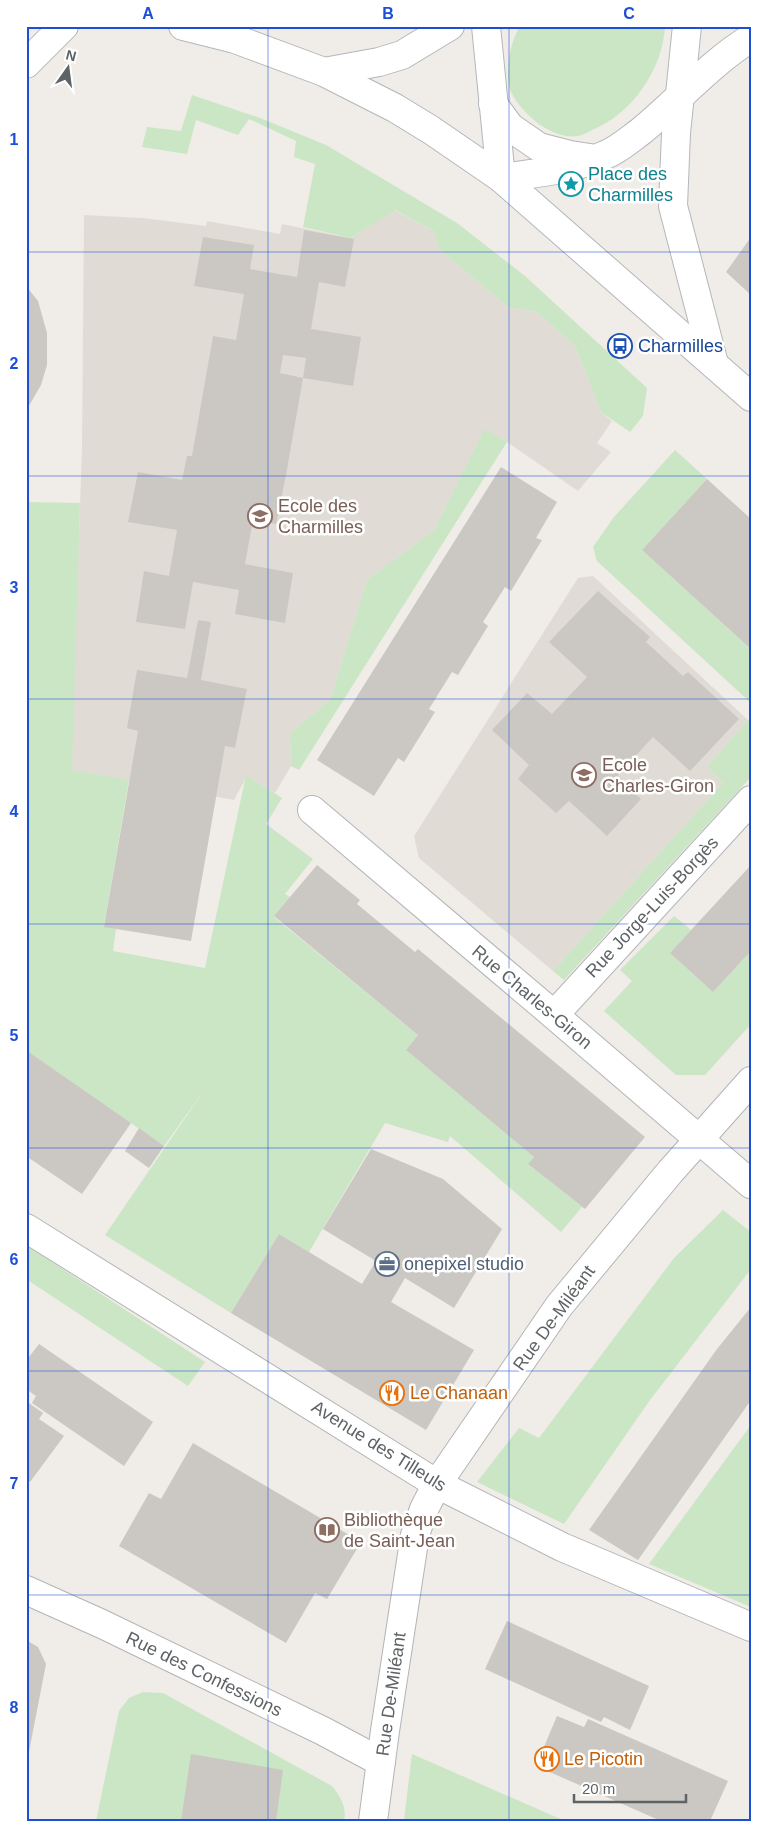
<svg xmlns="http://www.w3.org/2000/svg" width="777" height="1847" font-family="Helvetica,sans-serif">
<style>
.education{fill:#e0dcd5}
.green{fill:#cae6c4}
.building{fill:#cbc7c3}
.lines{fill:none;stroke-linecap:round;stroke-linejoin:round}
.street-casing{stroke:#b2b5b8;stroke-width:30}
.secondary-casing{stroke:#b3b7bb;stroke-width:30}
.street{stroke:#fff;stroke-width:28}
.secondary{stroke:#fff;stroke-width:28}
.grid{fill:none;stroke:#1d4ed8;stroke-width:1;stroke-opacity:0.55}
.labels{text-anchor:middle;stroke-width:5;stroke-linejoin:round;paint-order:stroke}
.culture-label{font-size:18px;fill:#0d838f;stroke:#fff;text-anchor:start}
.transit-label{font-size:18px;fill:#164399;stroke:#fff;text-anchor:start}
.education-label{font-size:18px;fill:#785e54;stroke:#fff;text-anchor:start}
.street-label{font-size:18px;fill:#5e6366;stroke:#fff}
.service-label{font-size:18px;fill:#4e5e75;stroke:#fff;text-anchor:start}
.food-label{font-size:18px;fill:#c56008;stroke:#fff;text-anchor:start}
.neatline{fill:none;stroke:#1d4ed8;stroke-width:2}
.grid-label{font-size:16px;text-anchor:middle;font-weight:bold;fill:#1d4ed8}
</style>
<rect width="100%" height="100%" fill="#f0ece7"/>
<g class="education">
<path d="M 394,210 L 434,231 L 439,249 L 508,307 L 537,312 L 575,346 L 601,412 L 612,421 L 597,443 L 611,452 L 578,491 L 507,442 L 485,430 L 434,530 L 367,580 L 330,700 L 290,733 L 291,766 L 275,793 L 247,776 L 234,800 L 71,770 L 82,448 L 84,215 L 143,218 L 206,226 L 207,221 L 280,234 L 282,224 L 351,238 Z"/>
<path d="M 593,576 L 748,720 L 707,767 L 723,783 L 553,971 L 419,858 L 414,836 L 578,578 Z"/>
</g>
<g class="green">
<path d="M 520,26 L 665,26 C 663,69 632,114 592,130 C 588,132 583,135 578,136 C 552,140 522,114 511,92 C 504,76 510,41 520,26 Z"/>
<path d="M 192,95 L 260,118 L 326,145 L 457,223 L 525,276 L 647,388 L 643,416 L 630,432 L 601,412 L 575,346 L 537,312 L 508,307 L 439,249 L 434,231 L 395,210 L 351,238 L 303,227 L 315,164 L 294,157 L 296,141 L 249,119 L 238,135 L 196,120 L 187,154 L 142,147 L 147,127 L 181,131 Z"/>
<path d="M 485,429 L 507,442 L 299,770 L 291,766 L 290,733 L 330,700 L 367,580 L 434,530 Z"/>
<path d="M 675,450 L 707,479 L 642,550 L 751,649 L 751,703 L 597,561 L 593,547 L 614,517 Z"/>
<path d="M 26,502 L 80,503 L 72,770 L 129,780 L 104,926 L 116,929 L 113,951 L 205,968 L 246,775 L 282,798 L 266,824 L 313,859 L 285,894 L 290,897 L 274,917 L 418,1035 L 406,1050 L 534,1157 L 528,1164 L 582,1207 L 561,1232 L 450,1136 L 448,1142 L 385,1123 L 309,1252 L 279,1234 L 231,1313 L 105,1235 L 205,1089 L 164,1146 L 26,1050 Z"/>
<path d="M 748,720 L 751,722 L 751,777 L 564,980 L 553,971 L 723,783 L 707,767 Z"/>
<path d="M 674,916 L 691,930 L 670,953 L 713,992 L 751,951 L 751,1024 L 705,1075 L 676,1075 L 604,1011 L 632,981 L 620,970 Z"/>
<path d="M 723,1210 L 751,1232 L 751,1269 L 650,1400 L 564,1524 L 477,1482 L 519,1428 L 539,1438 L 674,1258 Z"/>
<path d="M 26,1245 L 205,1362 L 188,1386 L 26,1279 Z"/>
<path d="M 751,1425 L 751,1607 L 649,1564 Z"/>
<path d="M 143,1692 L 163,1693 L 332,1786 C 340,1796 347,1807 344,1821 L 96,1821 L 119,1711 L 129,1698 Z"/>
<path d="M 412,1754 L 565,1821 L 404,1820 Z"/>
</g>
<g class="building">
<path d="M 304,230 L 354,239 L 345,287 L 319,282 L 311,329 L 361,337 L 353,386 L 303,378 L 306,358 L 283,355 L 280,373 L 303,378 L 286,475 L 276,524 L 253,520 L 245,564 L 293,573 L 285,623 L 235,614 L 239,590 L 193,582 L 185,629 L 136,622 L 144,571 L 169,576 L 177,530 L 128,522 L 138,472 L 182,480 L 187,456 L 192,456 L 213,336 L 236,340 L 244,294 L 194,286 L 203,237 L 254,245 L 250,269 L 297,277 Z"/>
<path d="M 751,237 L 751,295 L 726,272 Z"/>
<path d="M 26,286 L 38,301 L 47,333 L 47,365 L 41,385 L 26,411 Z"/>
<path d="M 501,467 L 557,502 L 536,538 L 542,540 L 511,591 L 505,587 L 483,622 L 488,626 L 458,675 L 452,672 L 429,709 L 435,712 L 404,762 L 398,758 L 374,796 L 317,760 Z"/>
<path d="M 707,479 L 751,519 L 751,649 L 642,550 Z"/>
<path d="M 598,591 L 650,637 L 646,642 L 683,676 L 688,672 L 739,719 L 690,771 L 653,737 L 618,775 L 641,799 L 607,836 L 569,801 L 556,813 L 518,779 L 529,765 L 492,730 L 527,693 L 552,714 L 587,677 L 549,642 Z"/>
<path d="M 198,620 L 211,622 L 201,680 L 247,689 L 235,748 L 225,746 L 191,941 L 104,927 L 138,731 L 127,728 L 137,670 L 187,678 Z"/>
<path d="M 317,865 L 360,900 L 357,904 L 415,952 L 418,949 L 645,1137 L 585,1209 L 528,1164 L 534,1157 L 406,1050 L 418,1035 L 274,916 Z"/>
<path d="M 751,865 L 751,951 L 713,992 L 670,953 Z"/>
<path d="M 26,1050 L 131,1123 L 82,1194 L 26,1156 Z"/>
<path d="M 139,1128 L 164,1146 L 149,1168 L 125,1151 Z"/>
<path d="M 371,1149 L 443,1179 L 502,1229 L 454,1308 L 405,1278 L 391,1302 L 474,1350 L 426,1430 L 231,1313 L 279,1234 L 362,1284 L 376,1261 L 323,1229 Z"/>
<path d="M 751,1307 L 751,1400 L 638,1560 L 589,1530 L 717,1349 Z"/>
<path d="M 39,1344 L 153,1422 L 124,1466 L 32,1403 L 36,1396 L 26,1389 L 26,1361 Z"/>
<path d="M 26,1401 L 43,1413 L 39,1419 L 64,1436 L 30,1482 L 26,1479 Z"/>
<path d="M 193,1443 L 361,1542 L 327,1599 L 315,1593 L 286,1643 L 119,1546 L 149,1493 L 161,1499 Z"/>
<path d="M 507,1621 L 649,1686 L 630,1730 L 604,1717 L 601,1722 L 485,1669 Z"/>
<path d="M 26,1640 L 38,1647 L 46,1664 L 27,1762 Z"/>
<path d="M 557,1716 L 584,1727 L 588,1719 L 728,1781 L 710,1821 L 661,1821 L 536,1766 Z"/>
<path d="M 191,1754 L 283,1770 L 276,1821 L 181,1821 Z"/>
</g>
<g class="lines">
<defs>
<g id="street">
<path d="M 26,64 L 64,26"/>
<path d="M 312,810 L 554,1015 L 751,1184"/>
<path d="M 554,1015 L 751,800"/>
<path d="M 26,1228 L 437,1484 L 562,1547 L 751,1627"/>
<path d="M 26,1590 L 102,1624 L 323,1731 L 381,1762"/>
<path d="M 373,1821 L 385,1731 L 415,1535 L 424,1509 L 437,1484 L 559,1306 L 670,1172 L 751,1081"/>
</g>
<g id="secondary">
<path d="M 183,26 L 235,39 L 324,72 L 395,108 L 431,130 L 501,178 L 751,397"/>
<path d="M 486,26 L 501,178"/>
<path d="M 687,26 L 676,133 L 673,206 L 714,364"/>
<path d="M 324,72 L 379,62 L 402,55 L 450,26"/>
<path d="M 493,104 L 510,127 L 539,147 L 570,155 L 590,158"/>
<path d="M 501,178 C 536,173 573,170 605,155 C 618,150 629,140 640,132 C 677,102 710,63 751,38"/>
</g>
</defs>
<use href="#street" class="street-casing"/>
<use href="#secondary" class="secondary-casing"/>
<use href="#street" class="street"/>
<use href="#secondary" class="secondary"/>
</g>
<path class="grid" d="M 268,26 L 268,1821M 509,26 L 509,1821M 26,252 L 751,252M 26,476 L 751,476M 26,699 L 751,699M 26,924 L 751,924M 26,1148 L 751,1148M 26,1371 L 751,1371M 26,1595 L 751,1595"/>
<defs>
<symbol id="sight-ring" viewBox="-11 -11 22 22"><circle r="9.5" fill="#fff" stroke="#0f9aa8" stroke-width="1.5"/><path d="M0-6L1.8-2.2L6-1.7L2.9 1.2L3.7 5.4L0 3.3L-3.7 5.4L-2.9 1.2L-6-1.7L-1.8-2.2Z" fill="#0f9aa8"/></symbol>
<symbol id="bus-ring" viewBox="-11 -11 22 22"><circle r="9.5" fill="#fff" stroke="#1a4fb4" stroke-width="1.5"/><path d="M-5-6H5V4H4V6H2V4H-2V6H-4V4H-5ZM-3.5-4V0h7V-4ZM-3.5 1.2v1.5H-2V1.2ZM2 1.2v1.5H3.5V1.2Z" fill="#1a4fb4"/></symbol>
<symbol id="school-ring" viewBox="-11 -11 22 22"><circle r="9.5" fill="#fff" stroke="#8d6e63" stroke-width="1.5"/><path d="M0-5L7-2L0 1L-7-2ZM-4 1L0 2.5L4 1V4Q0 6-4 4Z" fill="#8d6e63"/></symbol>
<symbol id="office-ring" viewBox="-11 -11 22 22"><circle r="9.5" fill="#fff" stroke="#5c6f8a" stroke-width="1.5"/><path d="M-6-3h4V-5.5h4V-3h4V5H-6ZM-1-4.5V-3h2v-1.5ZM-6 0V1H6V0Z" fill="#5c6f8a"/></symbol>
<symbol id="restaurant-ring" viewBox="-11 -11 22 22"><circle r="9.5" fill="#fff" stroke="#e8710a" stroke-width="1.5"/><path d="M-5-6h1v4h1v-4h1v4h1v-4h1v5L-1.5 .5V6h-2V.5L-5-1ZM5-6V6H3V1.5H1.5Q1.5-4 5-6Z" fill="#e8710a"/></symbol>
<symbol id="library-ring" viewBox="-11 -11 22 22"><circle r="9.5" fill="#fff" stroke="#8d6e63" stroke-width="1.5"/><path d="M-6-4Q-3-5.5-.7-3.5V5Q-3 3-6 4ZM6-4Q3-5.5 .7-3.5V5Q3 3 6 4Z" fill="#8d6e63"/></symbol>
</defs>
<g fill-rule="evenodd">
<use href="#sight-ring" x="557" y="170" width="28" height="28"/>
<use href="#bus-ring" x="606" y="332" width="28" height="28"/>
<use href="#school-ring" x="246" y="502" width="28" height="28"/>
<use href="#school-ring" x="570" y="761" width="28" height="28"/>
<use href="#office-ring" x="373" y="1250" width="28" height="28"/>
<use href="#restaurant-ring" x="378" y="1379" width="28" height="28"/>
<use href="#library-ring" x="313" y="1516" width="28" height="28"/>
<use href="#restaurant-ring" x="533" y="1745" width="28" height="28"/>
</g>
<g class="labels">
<g class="culture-label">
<text x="588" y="180">Place des<tspan x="588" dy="21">Charmilles</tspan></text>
</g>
<g class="transit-label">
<text x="638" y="352">Charmilles</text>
</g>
<g class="education-label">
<text x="278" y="512">Ecole des<tspan x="278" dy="21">Charmilles</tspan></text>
<text x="602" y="771">Ecole<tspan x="602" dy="21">Charles-Giron</tspan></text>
<text x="344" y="1526">Bibliothèque<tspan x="344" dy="21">de Saint-Jean</tspan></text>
</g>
<g class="street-label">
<text transform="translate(652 907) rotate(-47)" y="6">Rue Jorge-Luis-Borgès</text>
<text transform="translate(532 997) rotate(40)" y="6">Rue Charles-Giron</text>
<text transform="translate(554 1318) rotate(-54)" y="6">Rue De-Miléant</text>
<text transform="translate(379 1446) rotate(32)" y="6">Avenue des Tilleuls</text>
<text transform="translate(204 1674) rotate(26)" y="6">Rue des Confessions</text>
<text transform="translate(391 1694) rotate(-82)" y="6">Rue De-Miléant</text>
</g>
<g class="service-label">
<text x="404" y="1270">onepixel studio</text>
</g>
<g class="food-label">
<text x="410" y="1399">Le Chanaan</text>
<text x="564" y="1765">Le Picotin</text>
</g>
</g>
<rect width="777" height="1847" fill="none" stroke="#ffffff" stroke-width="55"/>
<g transform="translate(68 68) rotate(14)" stroke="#ffffff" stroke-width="4" paint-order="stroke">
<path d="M0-4L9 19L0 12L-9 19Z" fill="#5e6366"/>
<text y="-8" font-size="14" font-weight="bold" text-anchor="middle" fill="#5e6366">N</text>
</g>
<path d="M574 1794v8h112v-8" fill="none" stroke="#5e6366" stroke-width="2.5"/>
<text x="582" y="1794" font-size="15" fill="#5e6366" stroke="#ffffff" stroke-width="4" paint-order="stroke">20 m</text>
<rect x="28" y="28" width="722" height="1792" class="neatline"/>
<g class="grid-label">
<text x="148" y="19">A</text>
<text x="388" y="19">B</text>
<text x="629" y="19">C</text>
<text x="14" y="145">1</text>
<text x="14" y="369">2</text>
<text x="14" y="593">3</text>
<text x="14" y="817">4</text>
<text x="14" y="1041">5</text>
<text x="14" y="1265">6</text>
<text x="14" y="1489">7</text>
<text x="14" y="1713">8</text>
</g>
</svg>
